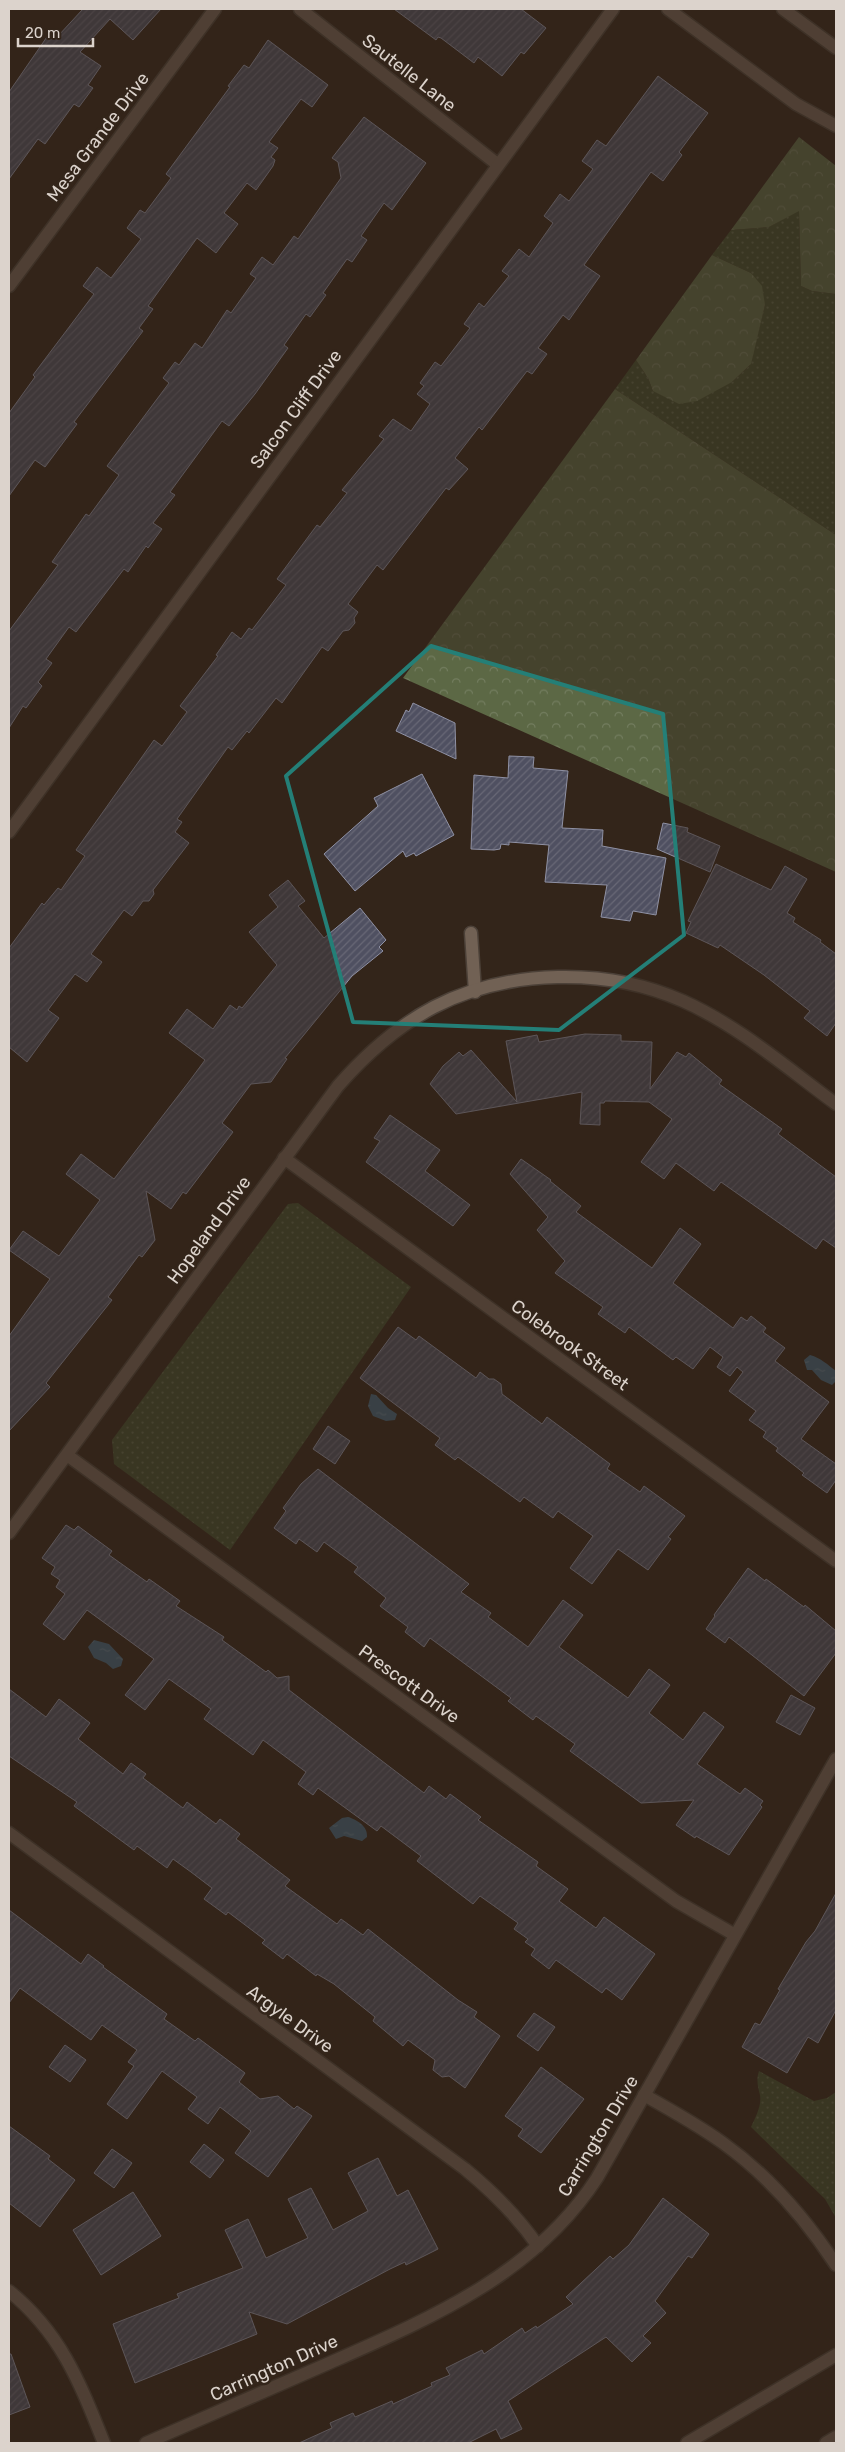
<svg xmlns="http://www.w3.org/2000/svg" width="845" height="2452" font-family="Rubik,sans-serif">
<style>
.grass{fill:url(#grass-dots)}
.forest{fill:url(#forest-crowns)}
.water{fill:url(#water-ripples)}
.building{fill:url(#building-hatch);stroke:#8f91a4}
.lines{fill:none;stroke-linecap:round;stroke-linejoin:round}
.street-casing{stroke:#4c4138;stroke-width:15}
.secondary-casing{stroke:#4c4138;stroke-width:15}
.street{stroke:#716154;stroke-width:12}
.secondary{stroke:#716154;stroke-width:12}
.marked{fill:none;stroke:#247f77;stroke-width:4;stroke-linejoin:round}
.labels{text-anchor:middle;stroke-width:5;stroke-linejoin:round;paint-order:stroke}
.street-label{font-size:18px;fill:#dcd3cc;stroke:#33251a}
</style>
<defs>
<pattern id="grass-dots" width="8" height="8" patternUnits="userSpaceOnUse" patternTransform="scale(1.25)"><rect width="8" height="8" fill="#424d2d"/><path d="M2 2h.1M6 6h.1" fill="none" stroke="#5d664a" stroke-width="1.8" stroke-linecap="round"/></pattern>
<pattern id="forest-crowns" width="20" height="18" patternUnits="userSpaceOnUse" patternTransform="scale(1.25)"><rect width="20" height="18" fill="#5c6845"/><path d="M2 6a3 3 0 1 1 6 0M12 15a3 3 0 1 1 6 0" fill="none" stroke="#737d5f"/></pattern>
<pattern id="water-ripples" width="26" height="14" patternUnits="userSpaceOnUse" patternTransform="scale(1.25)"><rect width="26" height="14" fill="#41637a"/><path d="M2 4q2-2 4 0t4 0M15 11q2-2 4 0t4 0" fill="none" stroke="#5c788c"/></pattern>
<pattern id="building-hatch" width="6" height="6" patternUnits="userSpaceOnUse" patternTransform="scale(1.25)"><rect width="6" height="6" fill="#4f5061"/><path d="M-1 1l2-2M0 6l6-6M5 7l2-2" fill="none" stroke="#686876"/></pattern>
</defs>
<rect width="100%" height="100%" fill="#33251a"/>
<g class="grass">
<path d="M 799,210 L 801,286 L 812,291 L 836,294 L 836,535 L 615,389 L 636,360 L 648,378 L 653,391 L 732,382 L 750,365 L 765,305 L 751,273 L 712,255 L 731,230 L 769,227 Z"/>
<path d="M 298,1203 L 411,1287 L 230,1550 L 114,1464 L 112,1440 L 288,1204 Z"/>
<path d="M 759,2071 L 814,2101 L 827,2098 L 836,2092 L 836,2218 L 825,2199 L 751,2127 C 755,2118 762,2106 760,2095 C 758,2087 756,2080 759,2071 Z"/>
</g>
<g class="forest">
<path d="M 799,137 L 836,166 L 836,294 L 812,291 L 801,286 L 799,211 L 769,227 L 731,230 Z"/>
<path d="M 712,255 L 751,273 L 762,286 L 765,305 L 751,364 L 732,382 L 697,401 L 679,404 L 653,391 L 648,378 L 636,360 Z"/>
<path d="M 615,389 L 836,535 L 836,872 L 403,678 Z"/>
</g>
<g class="water">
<path d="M 810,1355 C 821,1358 828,1365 836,1371 L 836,1381 L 832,1385 L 821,1380 L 812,1370 L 807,1370 L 804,1360 Z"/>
<path d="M 371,1394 L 376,1395 L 388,1408 L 397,1414 L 395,1420 L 386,1421 L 373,1416 L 368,1406 Z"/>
<path d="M 94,1640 L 109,1644 L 123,1659 L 121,1666 L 113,1669 L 106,1663 L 94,1658 L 88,1647 Z"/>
<path d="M 348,1817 C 357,1820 368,1826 367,1837 L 362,1841 L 344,1836 L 336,1839 L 329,1828 L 342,1818 Z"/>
</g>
<g class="building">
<path d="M 83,9 L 161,9 L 133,40 L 110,19 L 80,52 L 101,66 L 88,85 L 93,88 L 79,107 L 74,104 L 45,144 L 38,139 L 9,179 L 9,92 L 51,31 L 58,36 Z"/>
<path d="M 394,9 L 521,9 L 546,28 L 524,54 L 521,52 L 502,76 L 478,57 L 474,63 L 441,38 L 438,37 L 436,40 Z"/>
<path d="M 268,40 L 328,85 L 312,107 L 301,99 L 269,142 L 278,148 L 271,157 L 275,160 L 273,166 L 256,190 L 247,183 L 224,213 L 238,224 L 216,253 L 197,238 L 148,306 L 153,309 L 139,328 L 143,331 L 74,422 L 77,424 L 45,467 L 35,460 L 9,496 L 9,413 L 35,377 L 33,375 L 94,294 L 83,286 L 97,267 L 111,278 L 141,239 L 127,228 L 140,210 L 145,213 L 171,178 L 166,174 L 230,87 L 228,86 L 244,65 L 249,68 Z"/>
<path d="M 658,76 L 708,113 L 679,152 L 682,155 L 663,181 L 651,172 L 584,265 L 600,276 L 569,320 L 563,315 L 538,348 L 547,354 L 532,374 L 527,371 L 482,430 L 479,427 L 455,458 L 468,469 L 449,490 L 446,488 L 383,570 L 377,565 L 348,604 L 358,612 L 354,618 L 355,623 L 349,630 L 343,631 L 328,651 L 322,647 L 282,703 L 276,698 L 249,733 L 247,731 L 232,750 L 228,747 L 177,819 L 182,822 L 175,832 L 189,843 L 153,890 L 154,894 L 149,901 L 143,901 L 132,916 L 124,910 L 91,954 L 102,962 L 87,982 L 75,974 L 48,1010 L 59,1018 L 27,1062 L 9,1047 L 9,948 L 42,903 L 44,905 L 58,888 L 61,890 L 85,856 L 76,850 L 154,740 L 162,746 L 187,712 L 180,706 L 218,656 L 216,655 L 232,632 L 241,639 L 249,628 L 252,630 L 286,585 L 277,579 L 317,525 L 320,527 L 347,493 L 342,490 L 384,439 L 379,436 L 393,419 L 411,431 L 430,404 L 417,394 L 424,386 L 420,383 L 435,362 L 441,366 L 470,328 L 464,324 L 479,303 L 484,307 L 509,276 L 502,271 L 519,249 L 529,257 L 553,223 L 544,216 L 560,194 L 569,201 L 593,169 L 582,161 L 597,140 L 606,146 Z"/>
<path d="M 364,117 L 426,163 L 392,210 L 384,203 L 361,236 L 367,240 L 352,262 L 347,259 L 323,293 L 326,295 L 310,317 L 306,314 L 284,345 L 288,348 L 255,394 L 229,426 L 222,421 L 170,492 L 175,495 L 153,523 L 162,529 L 148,548 L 146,546 L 128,572 L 124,569 L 76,632 L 69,627 L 46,659 L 52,663 L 38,682 L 42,686 L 26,708 L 23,706 L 9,728 L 9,631 L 58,565 L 52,562 L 86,514 L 89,516 L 119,475 L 107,466 L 169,383 L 163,378 L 175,362 L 179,365 L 195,343 L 202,348 L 227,310 L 231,313 L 256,278 L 250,274 L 262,257 L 273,265 L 294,236 L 298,239 L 341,178 L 338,162 L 332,158 Z"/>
<path d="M 413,703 L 455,723 L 456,759 L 396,731 L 406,710 L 409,712 Z"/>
<path d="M 509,756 L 534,757 L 533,768 L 568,771 L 562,828 L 603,830 L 602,846 L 666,858 L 656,915 L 633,911 L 630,921 L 601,917 L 607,885 L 545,882 L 549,845 L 509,842 L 509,845 L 501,844 L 500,849 L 494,850 L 471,849 L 474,775 L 508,778 Z"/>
<path d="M 422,774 L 454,835 L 416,856 L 414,853 L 406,857 L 403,851 L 355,891 L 324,854 L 378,806 L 374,798 Z"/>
<path d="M 663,823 L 688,828 L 687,832 L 720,846 L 710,872 L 657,849 Z"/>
<path d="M 716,864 L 771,890 L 785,866 L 807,879 L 787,913 L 795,918 L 793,922 L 821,940 L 820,942 L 836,954 L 836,1023 L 827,1036 L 804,1018 L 810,1011 L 764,975 L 720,945 L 718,948 L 686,933 L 691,922 L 688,921 Z"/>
<path d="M 288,880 L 305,901 L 298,906 L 324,938 L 360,908 L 386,940 L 379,947 L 383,951 L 352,976 L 285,1058 L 287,1059 L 271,1082 L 251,1084 L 222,1123 L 233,1132 L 186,1194 L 183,1192 L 171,1209 L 146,1191 L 155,1240 L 142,1257 L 139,1255 L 108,1297 L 112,1300 L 46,1383 L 50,1387 L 9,1431 L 9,1336 L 50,1279 L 9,1250 L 23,1231 L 59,1256 L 100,1200 L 66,1174 L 81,1154 L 114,1179 L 188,1083 L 205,1060 L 169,1033 L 187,1009 L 213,1029 L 230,1005 L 237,1010 L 239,1006 L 242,1008 L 277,965 L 249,932 L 278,907 L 269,895 Z"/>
<path d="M 585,1034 L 621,1035 L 621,1041 L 652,1042 L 650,1089 L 677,1052 L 686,1057 L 689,1053 L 722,1080 L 719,1084 L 782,1129 L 778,1134 L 836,1177 L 836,1248 L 823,1239 L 816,1249 L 721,1182 L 714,1191 L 676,1163 L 664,1179 L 641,1162 L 672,1119 L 649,1102 L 605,1101 L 604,1103 L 600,1103 L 600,1125 L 580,1124 L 582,1092 L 456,1114 L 430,1084 L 443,1066 L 459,1052 L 463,1056 L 471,1050 L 517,1102 L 506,1041 L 537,1035 L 539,1042 Z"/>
<path d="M 390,1115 L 440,1150 L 425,1171 L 470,1205 L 453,1226 L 366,1162 L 380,1141 L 374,1138 Z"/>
<path d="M 521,1159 L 551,1180 L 550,1181 L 581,1206 L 576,1212 L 652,1268 L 680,1228 L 701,1244 L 673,1283 L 733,1328 L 741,1317 L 747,1321 L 751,1316 L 766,1328 L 763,1332 L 785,1348 L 775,1361 L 829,1402 L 801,1439 L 836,1464 L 836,1480 L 827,1493 L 802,1475 L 804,1473 L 776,1451 L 778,1448 L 763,1437 L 766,1432 L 749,1420 L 756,1411 L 729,1391 L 743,1372 L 737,1367 L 730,1376 L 717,1367 L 723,1357 L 710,1347 L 693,1369 L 676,1357 L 673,1360 L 629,1327 L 625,1333 L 598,1314 L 603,1307 L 555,1273 L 565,1261 L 537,1230 L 548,1217 L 510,1174 Z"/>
<path d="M 398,1327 L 416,1340 L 419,1336 L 476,1378 L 480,1372 L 489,1379 L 494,1379 L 501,1384 L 502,1394 L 542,1424 L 547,1417 L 610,1464 L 607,1469 L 640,1492 L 644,1486 L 685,1516 L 668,1537 L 671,1539 L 648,1570 L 618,1549 L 592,1584 L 570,1568 L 593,1536 L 558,1511 L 553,1518 L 524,1497 L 520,1502 L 458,1457 L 455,1460 L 435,1445 L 440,1438 L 360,1378 Z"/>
<path d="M 328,1426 L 350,1441 L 335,1464 L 313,1449 Z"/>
<path d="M 318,1469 L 469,1584 L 461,1592 L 491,1613 L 488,1617 L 528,1647 L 563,1600 L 583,1615 L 559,1647 L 628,1698 L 649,1669 L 670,1685 L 649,1713 L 683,1740 L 704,1712 L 724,1727 L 697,1764 L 740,1794 L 745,1788 L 763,1801 L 760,1805 L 762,1807 L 729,1855 L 696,1836 L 695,1838 L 676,1825 L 694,1800 L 641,1803 L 570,1751 L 575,1744 L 536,1716 L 533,1720 L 508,1701 L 511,1698 L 430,1638 L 424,1647 L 405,1632 L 408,1627 L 380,1606 L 386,1598 L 354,1572 L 358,1567 L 324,1542 L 317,1552 L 299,1539 L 296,1544 L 274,1528 L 286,1511 L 283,1508 L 301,1484 Z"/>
<path d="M 66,1525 L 74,1530 L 78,1526 L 112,1551 L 109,1555 L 147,1582 L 149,1579 L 180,1601 L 176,1606 L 224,1637 L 222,1640 L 266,1672 L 268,1670 L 277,1678 L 289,1676 L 289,1690 L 424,1793 L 429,1786 L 446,1799 L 450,1794 L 481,1817 L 478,1820 L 538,1862 L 536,1866 L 568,1889 L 559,1901 L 596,1928 L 604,1917 L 655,1954 L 622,2000 L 606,1988 L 602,1993 L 556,1960 L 549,1969 L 531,1955 L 535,1949 L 525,1942 L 528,1939 L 514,1929 L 518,1923 L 480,1896 L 473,1904 L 417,1861 L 421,1856 L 381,1826 L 377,1831 L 318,1788 L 313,1795 L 298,1784 L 306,1772 L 263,1740 L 253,1755 L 204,1719 L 211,1709 L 169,1679 L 145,1710 L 125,1695 L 154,1659 L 87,1610 L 64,1640 L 43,1624 L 65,1594 L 56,1587 L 60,1580 L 51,1574 L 55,1567 L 42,1558 Z"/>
<path d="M 748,1568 L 765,1581 L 766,1579 L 804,1607 L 805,1605 L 836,1631 L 836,1653 L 804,1696 L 729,1637 L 725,1643 L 706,1629 L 715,1616 L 714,1615 Z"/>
<path d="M 9,1689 L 46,1717 L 59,1699 L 90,1723 L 78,1739 L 123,1774 L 131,1763 L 146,1774 L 143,1778 L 183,1808 L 187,1802 L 216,1824 L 220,1819 L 240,1834 L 236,1839 L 290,1880 L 285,1886 L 337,1924 L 341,1919 L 363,1935 L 368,1929 L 458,2000 L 477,2012 L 474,2017 L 500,2036 L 465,2088 L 449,2076 L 442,2077 L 433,2070 L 435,2060 L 408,2040 L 403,2046 L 373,2021 L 375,2017 L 334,1984 L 317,1974 L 316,1976 L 287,1954 L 283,1959 L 262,1943 L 265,1940 L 228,1912 L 226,1915 L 204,1899 L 212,1888 L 191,1872 L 173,1859 L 167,1868 L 137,1846 L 134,1850 L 74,1806 L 77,1802 L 9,1756 Z"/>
<path d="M 791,1695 L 815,1708 L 800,1735 L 776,1722 Z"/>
<path d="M 836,1893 L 836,2010 L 818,2043 L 808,2037 L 787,2073 L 742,2047 L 755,2023 L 760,2025 L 780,1990 L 778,1989 L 806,1942 L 815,1931 Z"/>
<path d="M 9,1910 L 81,1964 L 88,1954 L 104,1966 L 103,1967 L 167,2014 L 164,2019 L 195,2041 L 198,2038 L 245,2073 L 239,2082 L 260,2099 L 278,2096 L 294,2109 L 297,2106 L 312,2116 L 268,2177 L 235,2153 L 251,2131 L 220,2107 L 208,2124 L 188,2109 L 197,2097 L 162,2071 L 127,2119 L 107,2104 L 134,2066 L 128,2062 L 137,2050 L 102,2025 L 91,2040 L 20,1988 L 9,2003 Z"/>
<path d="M 534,2013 L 555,2027 L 538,2051 L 517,2036 Z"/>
<path d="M 65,2045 L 86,2060 L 70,2082 L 49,2067 Z"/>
<path d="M 541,2067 L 584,2099 L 541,2153 L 518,2136 L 523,2129 L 505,2116 Z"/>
<path d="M 9,2126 L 50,2156 L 48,2159 L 75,2180 L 40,2227 L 9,2203 Z"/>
<path d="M 204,2144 L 224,2160 L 210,2178 L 190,2162 Z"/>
<path d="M 112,2149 L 132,2163 L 114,2188 L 94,2173 Z"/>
<path d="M 378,2158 L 397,2196 L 408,2190 L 438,2249 L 406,2265 L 405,2262 L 390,2269 L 287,2324 L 249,2312 L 257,2334 L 135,2383 L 113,2324 L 179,2298 L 177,2294 L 243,2268 L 225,2230 L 248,2219 L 266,2258 L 308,2238 L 288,2199 L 311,2188 L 333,2230 L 368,2211 L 348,2173 Z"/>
<path d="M 133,2192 L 161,2236 L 101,2275 L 73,2230 Z"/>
<path d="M 663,2198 L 709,2234 L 692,2258 L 688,2256 L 655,2301 L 666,2313 L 643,2336 L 651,2343 L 632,2362 L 606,2337 L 508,2401 L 522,2429 L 501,2439 L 496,2429 L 468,2443 L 299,2443 L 332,2428 L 330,2423 L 353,2413 L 355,2417 L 392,2401 L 393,2404 L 432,2386 L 431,2383 L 450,2375 L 446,2368 L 482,2350 L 484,2354 L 522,2328 L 525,2333 L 536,2326 L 537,2328 L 573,2304 L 566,2297 L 610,2256 L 613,2259 L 629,2245 Z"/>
<path d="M 9,2354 L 11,2354 L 30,2407 L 9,2415 Z"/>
</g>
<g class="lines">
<defs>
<g id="street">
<path d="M 300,9 L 497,164"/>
<path d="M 9,286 L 215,9"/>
<path d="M 9,832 L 613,9"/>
<path d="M 471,933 L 475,992"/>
<path d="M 284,1158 L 836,1561"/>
<path d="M 67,1455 L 676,1901 L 735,1935"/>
<path d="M 9,1533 L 338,1086 C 366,1054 396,1027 434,1007 C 508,969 607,967 683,1001 C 739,1026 787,1068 836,1104"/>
<path d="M 9,1833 L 465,2169 C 493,2192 518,2217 538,2246"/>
<path d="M 644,2095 C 671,2110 698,2125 723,2143 C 769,2176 805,2218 836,2265"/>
<path d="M 9,2291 C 61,2333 80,2383 104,2443"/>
<path d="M 146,2443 C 206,2417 267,2390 327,2364 C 429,2319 534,2275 597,2178 L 836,1759"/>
</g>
<g id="secondary">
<path d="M 668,9 L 796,104 L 836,126"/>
<path d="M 783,9 L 836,48"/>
<path d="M 687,2443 L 836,2355"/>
<path d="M 826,2443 L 836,2437"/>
</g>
</defs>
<use href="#street" class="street-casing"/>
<use href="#secondary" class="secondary-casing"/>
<use href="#street" class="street"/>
<use href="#secondary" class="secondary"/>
</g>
<path d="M0 0H845V2452H0ZM 431,646 L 663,714 L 684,935 L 559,1030 L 353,1022 L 286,776 Z" fill="#33251a" fill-opacity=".55" fill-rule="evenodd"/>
<path class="marked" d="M 431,646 L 663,714 L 684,935 L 559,1030 L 353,1022 L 286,776 Z"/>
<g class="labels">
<g class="street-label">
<text transform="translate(409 73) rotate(38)" y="6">Sautelle Lane</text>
<text transform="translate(98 137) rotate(-53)" y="6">Mesa Grande Drive</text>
<text transform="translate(296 409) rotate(-54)" y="6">Salcon Cliff Drive</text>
<text transform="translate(209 1230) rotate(-54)" y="6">Hopeland Drive</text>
<text transform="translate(570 1345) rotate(36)" y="6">Colebrook Street</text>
<text transform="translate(409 1684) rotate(36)" y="6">Prescott Drive</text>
<text transform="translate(290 2019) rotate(36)" y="6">Argyle Drive</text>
<text transform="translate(598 2136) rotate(-59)" y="6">Carrington Drive</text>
<text transform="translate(274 2368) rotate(-24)" y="6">Carrington Drive</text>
</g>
</g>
<rect width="845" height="2452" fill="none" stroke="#dcd3cc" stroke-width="20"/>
<path d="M18 38v8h75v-8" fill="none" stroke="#dcd3cc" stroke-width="2.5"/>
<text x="25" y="38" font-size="15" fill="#dcd3cc" stroke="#33251a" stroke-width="4" paint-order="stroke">20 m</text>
</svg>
